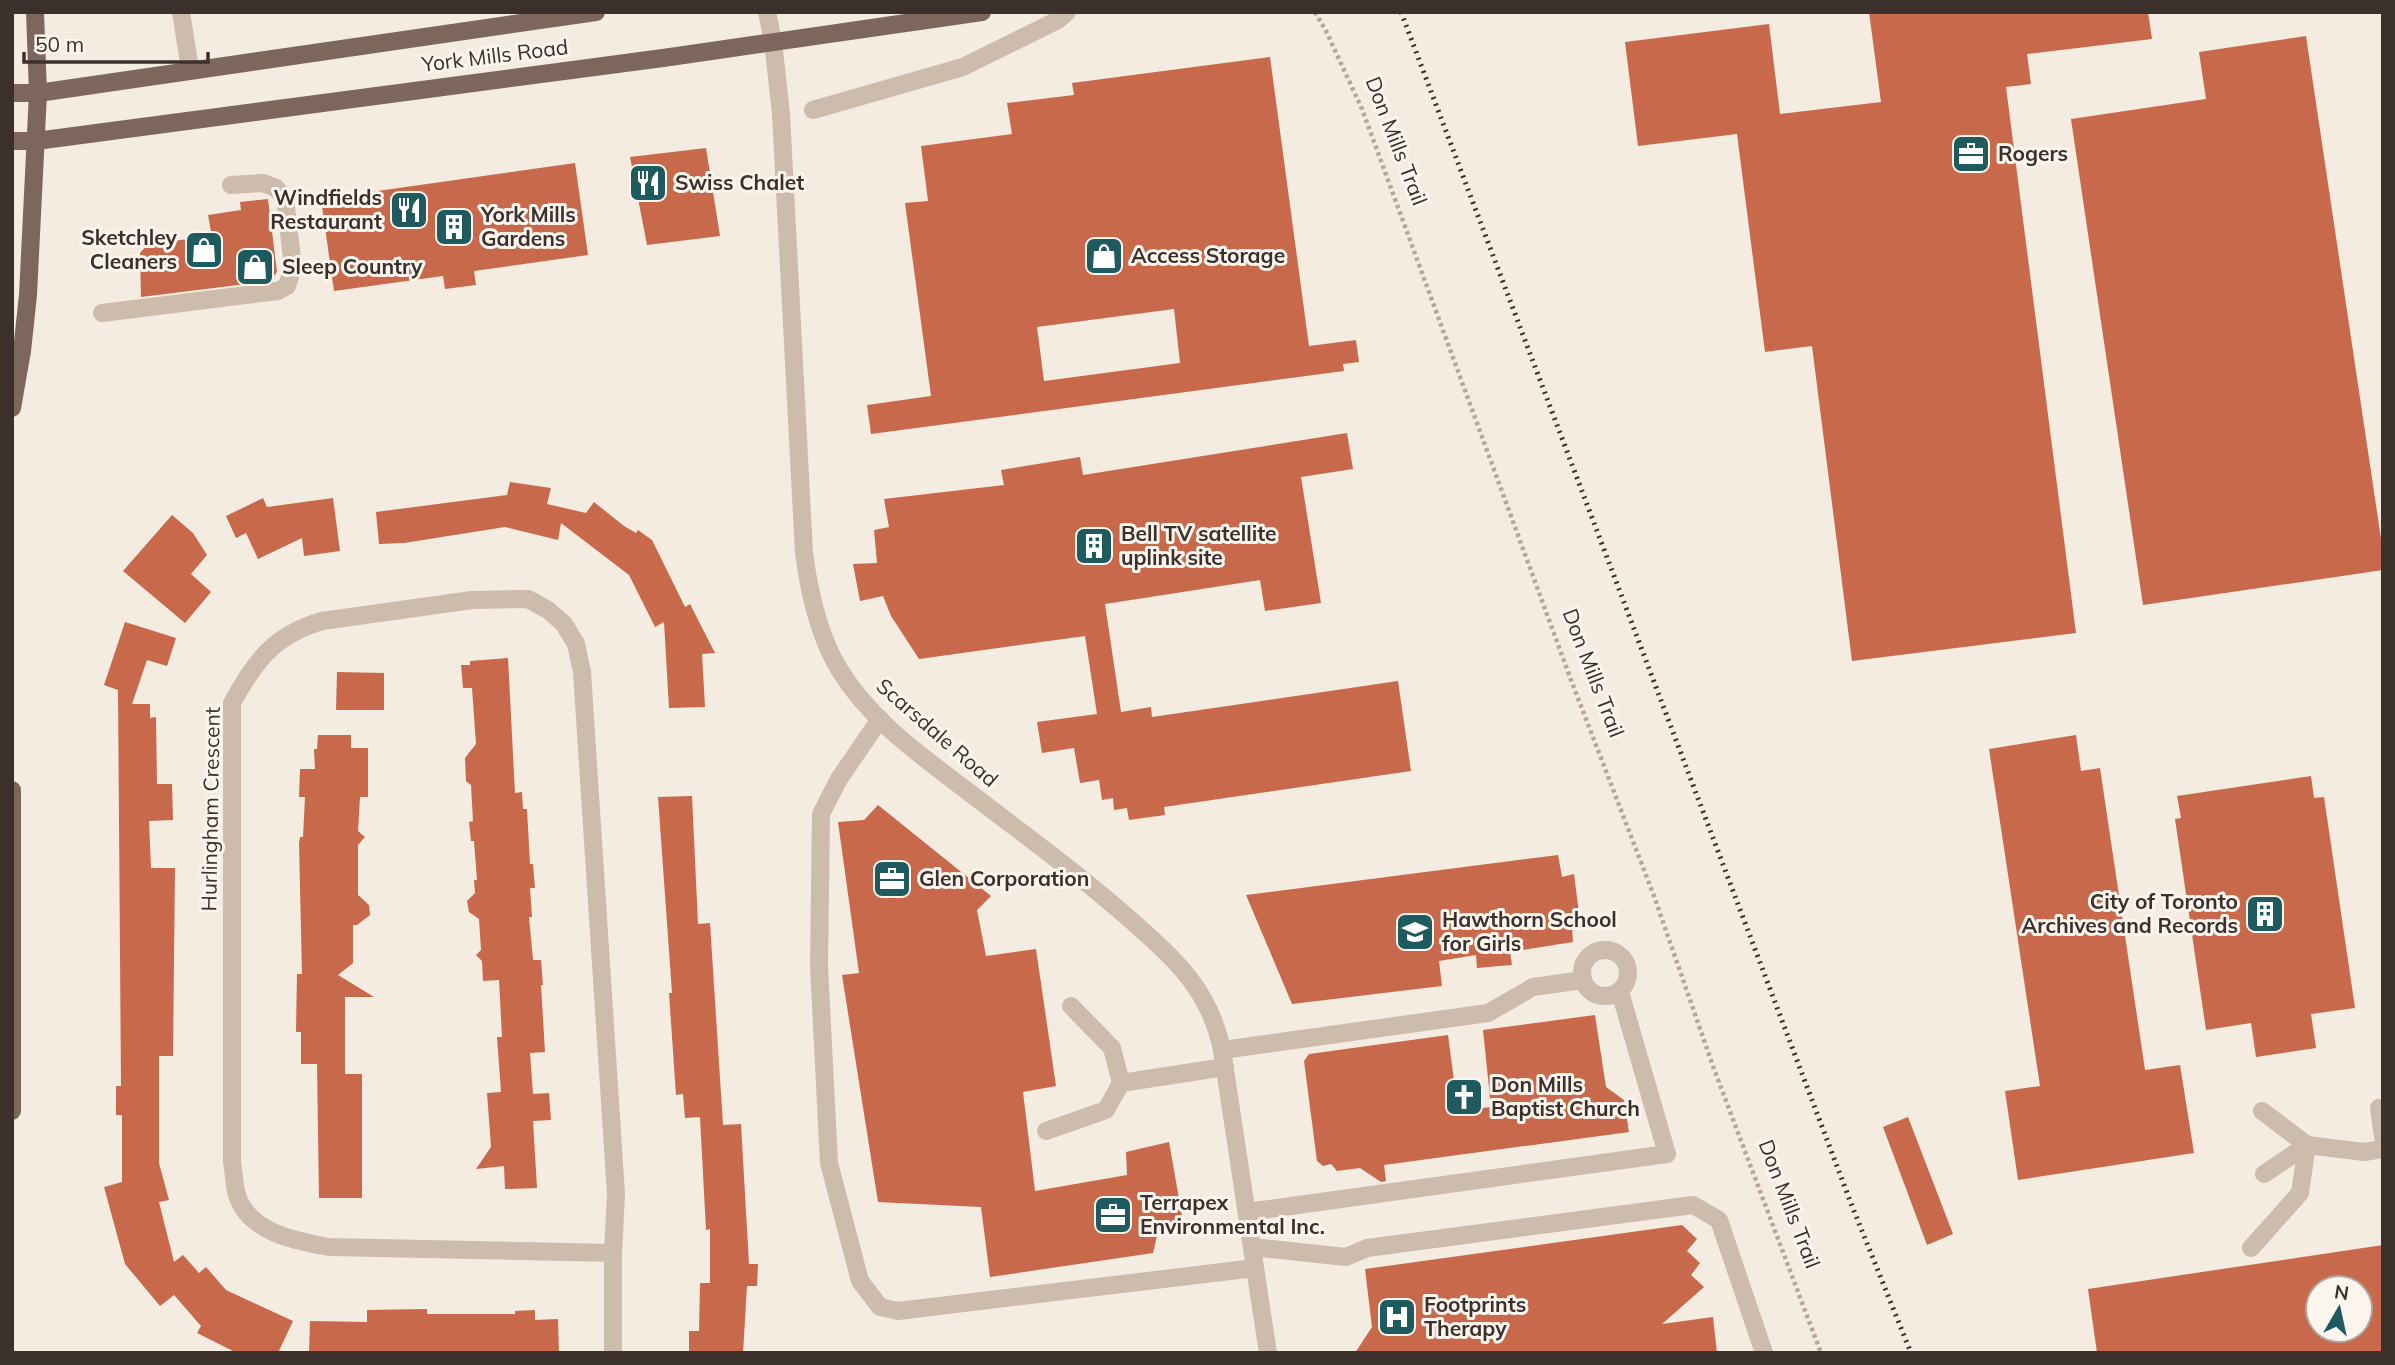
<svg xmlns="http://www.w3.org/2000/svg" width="2395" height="1365" font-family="Mulish,sans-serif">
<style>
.building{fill:#c8694b;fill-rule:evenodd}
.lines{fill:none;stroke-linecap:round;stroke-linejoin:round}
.path{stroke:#b9a596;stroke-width:4.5;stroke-dasharray:3.5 3.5;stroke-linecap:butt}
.minor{stroke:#cdbbac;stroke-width:18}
.major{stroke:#7d675c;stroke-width:18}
.rail{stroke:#3b302b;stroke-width:5;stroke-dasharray:2 5;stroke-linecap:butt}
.labels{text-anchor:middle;stroke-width:6;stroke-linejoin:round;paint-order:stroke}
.street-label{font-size:21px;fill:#3b302b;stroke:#fbf5ee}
.poi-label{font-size:21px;font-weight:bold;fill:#3b302b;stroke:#fbf5ee;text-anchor:start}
</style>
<rect width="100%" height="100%" fill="#f4ebe1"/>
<g class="building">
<path d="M 1869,12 L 2148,12 L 2152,39 L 2027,54 L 2031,84 L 2006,87 L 2076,633 L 1852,661 L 1812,346 L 1765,352 L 1737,134 L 1638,146 L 1625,42 L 1769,24 L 1780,114 L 1881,102 Z"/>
<path d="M 2306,36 L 2383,552 L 2383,570 L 2143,605 L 2071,119 L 2206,99 L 2199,52 Z"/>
<path d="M 1270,57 L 1309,346 L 1356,340 L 1359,362 L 1343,364 L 1344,371 L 871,434 L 867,405 L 931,396 L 905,203 L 928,201 L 921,146 L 1012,134 L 1007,103 L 1074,95 L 1072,83 ZM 1174,309 L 1180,363 L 1044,381 L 1037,327 Z"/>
<path d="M 706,148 L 720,236 L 647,245 L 630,157 Z"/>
<path d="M 575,163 L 588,255 L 474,271 L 476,285 L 445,289 L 443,276 L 334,291 L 321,199 Z"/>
<path d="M 268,199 L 277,272 L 270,281 L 141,297 L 140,253 L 149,243 L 212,237 L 208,215 L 241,210 L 240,202 Z"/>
<path d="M 1347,433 L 1353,469 L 1301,477 L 1321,603 L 1265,611 L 1260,580 L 1105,604 L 1121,712 L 1151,707 L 1152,717 L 1398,681 L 1411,771 L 1164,807 L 1165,815 L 1129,820 L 1127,808 L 1114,810 L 1113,798 L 1102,800 L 1099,780 L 1080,783 L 1074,748 L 1042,753 L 1037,722 L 1097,714 L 1085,636 L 919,659 L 891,616 L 883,596 L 860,601 L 853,564 L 877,563 L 874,530 L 889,527 L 884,499 L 1004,485 L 1001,470 L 1080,457 L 1083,475 Z"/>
<path d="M 510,482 L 551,488 L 547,504 L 586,513 L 594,502 L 624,526 L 636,533 L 638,530 L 652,540 L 685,607 L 690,604 L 715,653 L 702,654 L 705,707 L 669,708 L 664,622 L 655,627 L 629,575 L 561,523 L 558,540 L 505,527 L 404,543 L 379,544 L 376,512 L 507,495 Z"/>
<path d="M 263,498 L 267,507 L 333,498 L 340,551 L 304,556 L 302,538 L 258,559 L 246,533 L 236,538 L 226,516 Z"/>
<path d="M 172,515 L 193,533 L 207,555 L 191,574 L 211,592 L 185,623 L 123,571 Z"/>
<path d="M 125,622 L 176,638 L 167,666 L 147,660 L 132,704 L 150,704 L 150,718 L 156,717 L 157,784 L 172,784 L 173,820 L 149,821 L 151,868 L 175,868 L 173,1056 L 159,1056 L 159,1163 L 169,1200 L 159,1202 L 174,1262 L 183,1255 L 199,1273 L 206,1267 L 226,1290 L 293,1321 L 278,1353 L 237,1353 L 197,1333 L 201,1326 L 174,1295 L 160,1306 L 125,1264 L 104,1187 L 122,1182 L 122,1115 L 116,1115 L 116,1086 L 121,1086 L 118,690 L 104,685 Z"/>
<path d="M 508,658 L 515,793 L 522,792 L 523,809 L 527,809 L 530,864 L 533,864 L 535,888 L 530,888 L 532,917 L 529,917 L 533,960 L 541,960 L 543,985 L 541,985 L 545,1052 L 530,1053 L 533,1094 L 549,1093 L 551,1120 L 533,1121 L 537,1188 L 505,1189 L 504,1166 L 476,1169 L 491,1147 L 487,1093 L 501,1092 L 497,1037 L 502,1037 L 499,980 L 483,981 L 482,961 L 476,955 L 481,950 L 479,919 L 469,912 L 467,901 L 475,893 L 474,880 L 477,880 L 474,841 L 471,841 L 469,822 L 473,821 L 471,785 L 466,781 L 465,758 L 476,744 L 472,688 L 463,688 L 461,665 L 470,665 L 470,661 Z"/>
<path d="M 337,672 L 384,673 L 384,710 L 336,710 Z"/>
<path d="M 318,735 L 351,735 L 351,748 L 368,748 L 368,797 L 360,797 L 358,831 L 365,837 L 358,845 L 358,895 L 369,905 L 370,915 L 357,925 L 353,925 L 353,963 L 338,975 L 374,997 L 345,997 L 345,1074 L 362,1074 L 362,1198 L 319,1198 L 317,1064 L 301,1064 L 301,1032 L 296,1032 L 297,974 L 302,974 L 299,843 L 300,837 L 303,837 L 305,797 L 299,797 L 300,769 L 315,769 L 314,749 L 317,749 Z"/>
<path d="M 2076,735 L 2081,771 L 2100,768 L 2145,1070 L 2180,1065 L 2194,1153 L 2018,1180 L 2005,1091 L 2040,1086 L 1989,749 Z"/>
<path d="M 2311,776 L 2314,798 L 2324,797 L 2355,1008 L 2311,1014 L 2316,1048 L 2256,1057 L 2251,1023 L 2206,1030 L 2175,819 L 2181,818 L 2177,796 Z"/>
<path d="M 692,796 L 698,924 L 710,923 L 723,1125 L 741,1124 L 749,1264 L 758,1264 L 757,1286 L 747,1286 L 743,1353 L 689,1353 L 689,1331 L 699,1331 L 700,1283 L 710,1283 L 710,1229 L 706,1230 L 700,1117 L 685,1118 L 683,1094 L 676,1095 L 669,993 L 672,993 L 658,797 Z"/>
<path d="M 878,805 L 991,896 L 977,910 L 986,956 L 1036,949 L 1056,1086 L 1023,1092 L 1035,1191 L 1127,1175 L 1126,1152 L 1169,1142 L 1184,1227 L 1158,1232 L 1153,1253 L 990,1277 L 981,1207 L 878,1202 L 842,975 L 859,973 L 838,822 L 864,820 Z"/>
<path d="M 1558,855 L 1562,877 L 1574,874 L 1579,913 L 1571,913 L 1573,942 L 1510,952 L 1512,965 L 1477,968 L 1476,955 L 1439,961 L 1442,986 L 1292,1004 L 1246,895 Z"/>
<path d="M 1595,1015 L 1606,1087 L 1624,1100 L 1629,1132 L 1384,1165 L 1386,1181 L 1381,1182 L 1360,1168 L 1337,1171 L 1331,1164 L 1323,1166 L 1317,1161 L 1304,1061 L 1309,1054 L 1448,1035 L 1458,1111 L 1491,1107 L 1483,1030 Z"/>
<path d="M 1908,1117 L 1953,1234 L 1927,1245 L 1883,1127 Z"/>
<path d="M 1682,1225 L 1697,1239 L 1687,1251 L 1700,1263 L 1691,1275 L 1704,1287 L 1662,1324 L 1713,1317 L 1717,1353 L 1355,1353 L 1372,1327 L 1365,1269 Z"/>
<path d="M 2383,1245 L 2383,1353 L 2097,1353 L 2088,1289 ZM 2318,1288 L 2360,1288 L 2360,1330 L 2318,1330 Z"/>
<path d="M 427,1309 L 427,1314 L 515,1314 L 515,1311 L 535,1310 L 535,1320 L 558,1319 L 559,1353 L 309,1353 L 310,1321 L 367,1322 L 367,1310 Z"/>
</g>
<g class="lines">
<path class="path" d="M 1315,12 L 1326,31 L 1362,109 L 1571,680 L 1654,896 L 1714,1069 L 1821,1353"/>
<g class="minor">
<path d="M 181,12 L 190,69"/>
<path d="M 767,12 L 773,41 L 781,114 L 804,553 C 809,591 819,636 839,669 C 869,719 920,755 966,790 C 1022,833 1080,875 1133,922 C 1177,961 1210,991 1222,1050 L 1268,1353"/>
<path d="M 813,110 L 963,67 L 1058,20 L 1067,12"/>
<path d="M 102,313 L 278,291 L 287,286 L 293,267 L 285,199 L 276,188 L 263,183 L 231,185"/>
<path d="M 880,719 L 839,779 L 821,814 L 819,966 L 829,1163 L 860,1281 L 880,1307 L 898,1311 L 1255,1268"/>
<circle cx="1605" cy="973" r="23"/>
<path d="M 1071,1006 L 1112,1048 L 1121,1083"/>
<path d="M 1222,1050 L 1488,1013 L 1533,987 L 1583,980"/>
<path d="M 2379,1108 L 2383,1137"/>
<path d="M 2262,1111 L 2307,1145 L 2364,1152 L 2383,1149"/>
<path d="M 1046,1131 L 1106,1110 L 1121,1083 L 1225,1067"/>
<path d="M 2264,1174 L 2307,1145"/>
<path d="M 1247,1212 L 1667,1154 L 1620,992"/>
<path d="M 1252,1247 L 1346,1257 L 1367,1248 L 1693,1205 L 1719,1220 L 1764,1353"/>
<path d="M 2251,1248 L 2300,1193 L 2307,1145"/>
<path d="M 613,1253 L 329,1247 C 297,1241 249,1233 237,1195 C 234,1185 234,1173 232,1162 L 232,703 C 255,661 274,635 322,621 L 472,600 L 528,599 L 548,610 L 564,624 L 576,644 L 582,672 L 616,1194 L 613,1253 L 613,1353"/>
</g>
<g class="major">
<path d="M 12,93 L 38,93 L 596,12"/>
<path d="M 12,141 L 36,141 L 663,58 L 982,12"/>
<path d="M 12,408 L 22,351 L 28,295 L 38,93 L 35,12"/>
<path d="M 12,790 L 12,1111"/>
</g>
<path class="rail" d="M 1401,12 L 1852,1206 L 1911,1353"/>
</g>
<defs>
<symbol id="office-square" viewBox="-11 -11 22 22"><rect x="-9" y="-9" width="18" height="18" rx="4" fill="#1f5a5e" stroke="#fbf5ee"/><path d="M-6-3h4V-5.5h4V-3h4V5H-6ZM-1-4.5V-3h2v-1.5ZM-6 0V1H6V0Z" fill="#fff"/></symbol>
<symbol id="restaurant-square" viewBox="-11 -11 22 22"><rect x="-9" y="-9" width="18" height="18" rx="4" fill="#1f5a5e" stroke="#fbf5ee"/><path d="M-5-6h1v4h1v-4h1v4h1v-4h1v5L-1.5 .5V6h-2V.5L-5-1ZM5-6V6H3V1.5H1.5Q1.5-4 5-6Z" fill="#fff"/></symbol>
<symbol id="building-square" viewBox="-11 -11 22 22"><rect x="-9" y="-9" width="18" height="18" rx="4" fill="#1f5a5e" stroke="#fbf5ee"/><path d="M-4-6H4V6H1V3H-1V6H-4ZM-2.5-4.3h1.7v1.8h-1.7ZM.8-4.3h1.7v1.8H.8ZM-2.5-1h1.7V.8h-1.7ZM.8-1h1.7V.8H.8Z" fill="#fff"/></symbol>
<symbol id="shop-square" viewBox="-11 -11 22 22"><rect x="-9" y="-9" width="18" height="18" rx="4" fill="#1f5a5e" stroke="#fbf5ee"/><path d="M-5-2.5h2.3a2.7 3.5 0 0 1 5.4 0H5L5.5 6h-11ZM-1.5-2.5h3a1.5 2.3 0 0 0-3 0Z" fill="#fff"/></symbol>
<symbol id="school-square" viewBox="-11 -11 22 22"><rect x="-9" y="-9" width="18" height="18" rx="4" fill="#1f5a5e" stroke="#fbf5ee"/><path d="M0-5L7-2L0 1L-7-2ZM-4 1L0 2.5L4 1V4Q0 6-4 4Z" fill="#fff"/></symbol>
<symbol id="church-square" viewBox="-11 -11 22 22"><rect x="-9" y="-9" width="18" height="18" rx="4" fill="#1f5a5e" stroke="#fbf5ee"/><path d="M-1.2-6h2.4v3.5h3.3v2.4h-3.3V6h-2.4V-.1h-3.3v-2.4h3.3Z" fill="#fff"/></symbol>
<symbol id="hospital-square" viewBox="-11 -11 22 22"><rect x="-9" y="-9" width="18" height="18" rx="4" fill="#1f5a5e" stroke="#fbf5ee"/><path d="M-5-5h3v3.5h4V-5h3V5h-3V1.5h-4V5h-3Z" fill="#fff"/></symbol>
</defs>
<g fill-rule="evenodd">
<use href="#office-square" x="1949" y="132" width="44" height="44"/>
<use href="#restaurant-square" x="626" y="161" width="44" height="44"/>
<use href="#restaurant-square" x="387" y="188" width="44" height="44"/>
<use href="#building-square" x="432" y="205" width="44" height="44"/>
<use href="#shop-square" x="182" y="228" width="44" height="44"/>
<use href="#shop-square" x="1082" y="234" width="44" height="44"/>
<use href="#shop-square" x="233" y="245" width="44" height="44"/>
<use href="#building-square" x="1072" y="524" width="44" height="44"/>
<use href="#office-square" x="870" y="857" width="44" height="44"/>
<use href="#building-square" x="2243" y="892" width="44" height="44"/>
<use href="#school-square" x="1393" y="910" width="44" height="44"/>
<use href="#church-square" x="1442" y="1075" width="44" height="44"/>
<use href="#office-square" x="1091" y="1193" width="44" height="44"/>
<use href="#hospital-square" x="1375" y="1295" width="44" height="44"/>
</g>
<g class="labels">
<g class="street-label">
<text transform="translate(495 56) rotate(-7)" y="7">York Mills Road</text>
<text transform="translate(1396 141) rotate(69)" y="7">Don Mills Trail</text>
<text transform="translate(1593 673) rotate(69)" y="7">Don Mills Trail</text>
<text transform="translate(937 733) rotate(41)" y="7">Scarsdale Road</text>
<text transform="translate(211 809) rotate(-89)" y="7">Hurlingham Crescent</text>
<text transform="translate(1789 1204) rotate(69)" y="7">Don Mills Trail</text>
</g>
<g class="poi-label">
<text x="1998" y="161">Rogers</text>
<text x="675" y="190">Swiss Chalet</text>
<text x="382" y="205" text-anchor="end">Windfields<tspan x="382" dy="24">Restaurant</tspan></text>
<text x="481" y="222">York Mills<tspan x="481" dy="24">Gardens</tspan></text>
<text x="177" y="245" text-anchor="end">Sketchley<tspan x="177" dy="24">Cleaners</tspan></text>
<text x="1131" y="263">Access Storage</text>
<text x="282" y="274">Sleep Country</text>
<text x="1121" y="541">Bell TV satellite<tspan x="1121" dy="24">uplink site</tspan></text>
<text x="919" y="886">Glen Corporation</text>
<text x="2238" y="909" text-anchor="end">City of Toronto<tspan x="2238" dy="24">Archives and Records</tspan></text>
<text x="1442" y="927">Hawthorn School<tspan x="1442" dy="24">for Girls</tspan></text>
<text x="1491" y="1092">Don Mills<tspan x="1491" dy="24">Baptist Church</tspan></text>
<text x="1140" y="1210">Terrapex<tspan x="1140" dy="24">Environmental Inc.</tspan></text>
<text x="1424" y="1312">Footprints<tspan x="1424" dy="24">Therapy</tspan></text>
</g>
</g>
<rect width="2395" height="1365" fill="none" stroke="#3b302b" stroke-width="28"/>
<g transform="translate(2339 1309) rotate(9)"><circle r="33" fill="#fbf5ee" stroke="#aea6a0" stroke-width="2"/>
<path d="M0-5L12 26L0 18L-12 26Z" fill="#1f5a5e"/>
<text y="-10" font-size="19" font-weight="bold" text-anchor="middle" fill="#3b302b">N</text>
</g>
<path d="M24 52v10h184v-10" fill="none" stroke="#3b302b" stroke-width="3.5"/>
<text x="35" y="52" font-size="21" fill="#3b302b" stroke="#fbf5ee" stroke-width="5" paint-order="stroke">50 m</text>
</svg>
